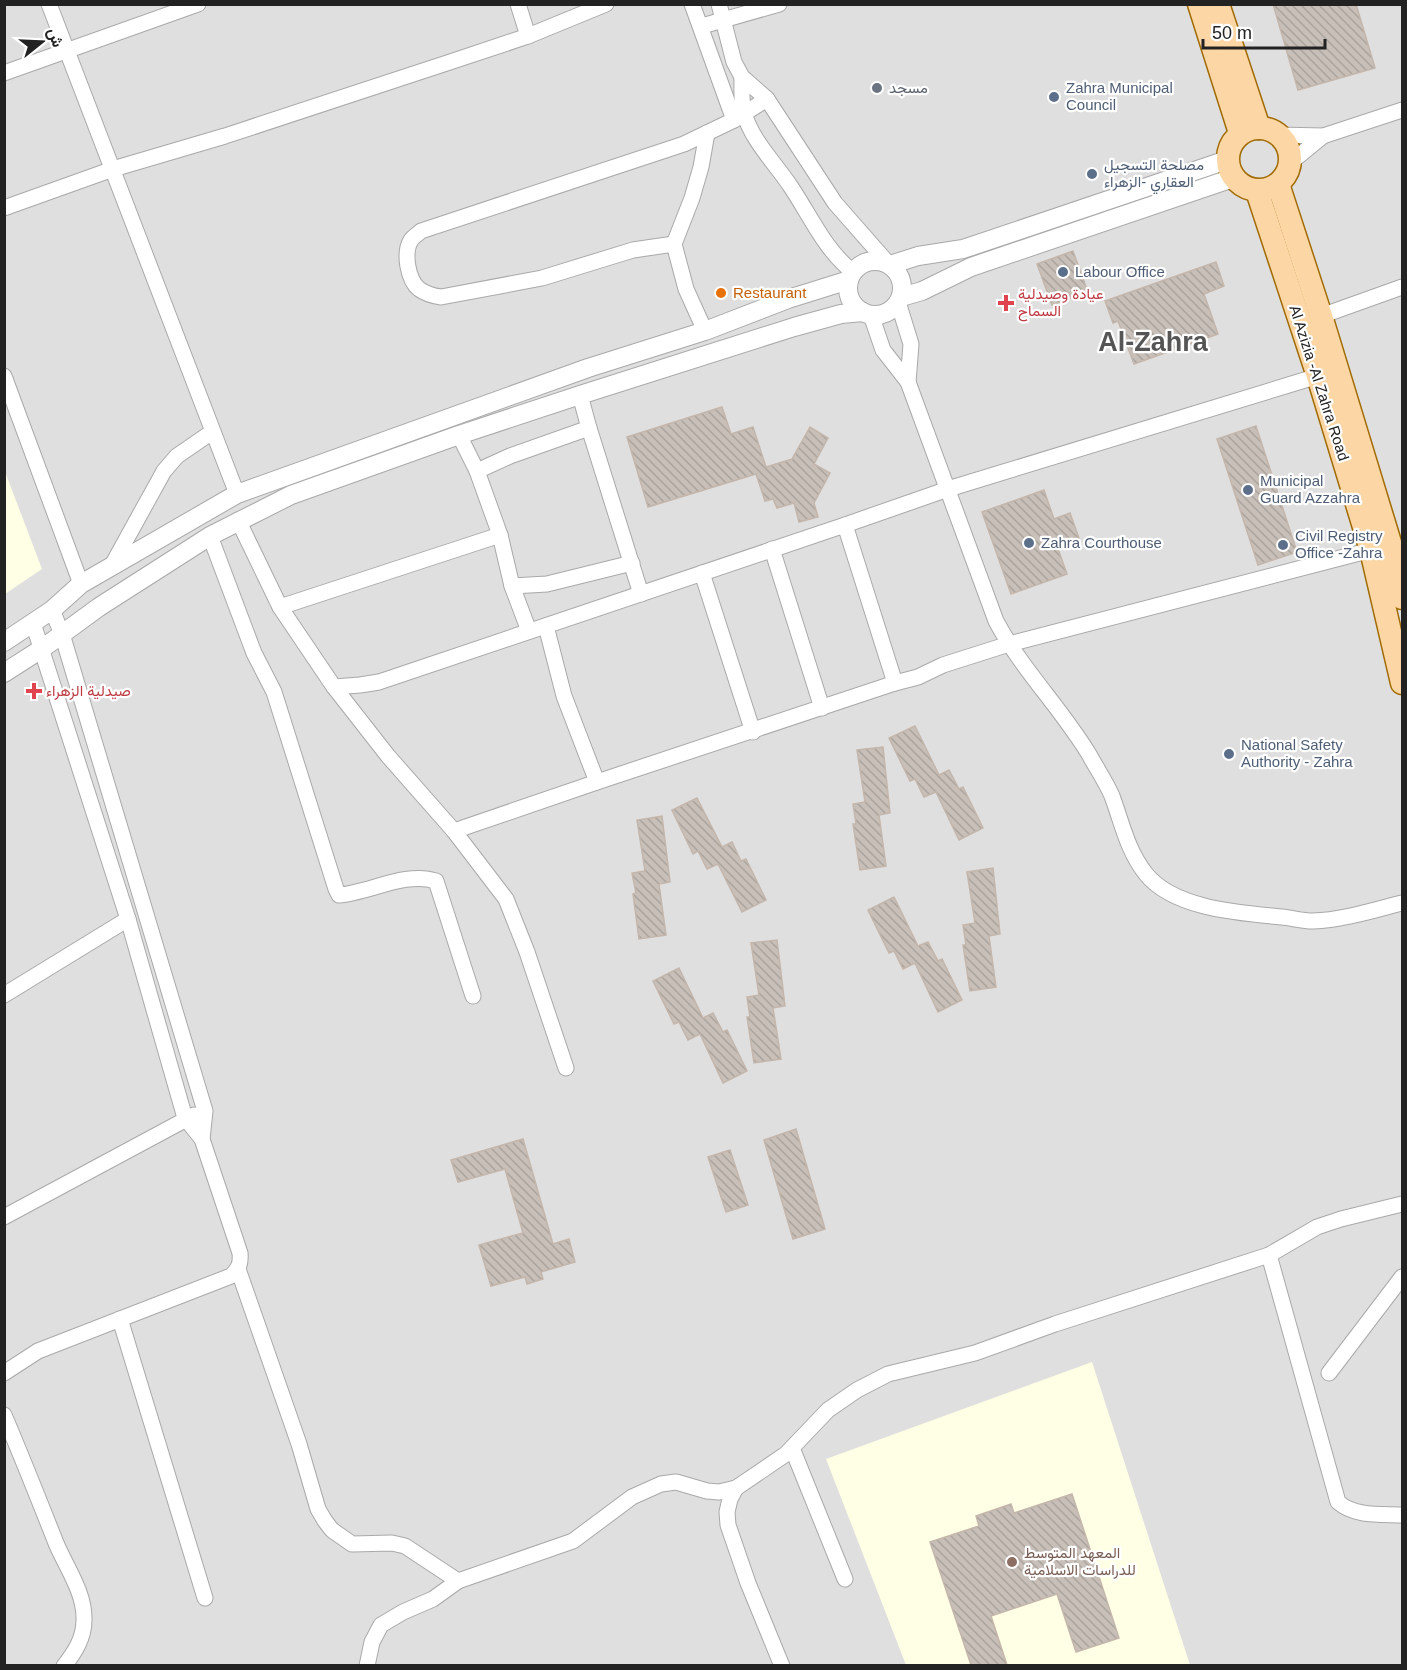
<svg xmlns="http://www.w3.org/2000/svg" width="1407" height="1670" font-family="Arial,Vazirmatn,sans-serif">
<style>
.residential{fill:#e0dfdf}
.education{fill:#ffffe5}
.building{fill:url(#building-back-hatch);stroke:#c4b6ab;stroke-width:1.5}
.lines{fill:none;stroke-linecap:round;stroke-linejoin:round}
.minor-casing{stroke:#a9a9a9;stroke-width:17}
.tertiary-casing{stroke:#a9a9a9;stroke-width:20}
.primary-casing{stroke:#a06b00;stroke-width:25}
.minor{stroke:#fff;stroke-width:15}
.tertiary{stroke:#fff;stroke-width:18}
.primary{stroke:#fcd6a4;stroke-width:22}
.worship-dot{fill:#6b7280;stroke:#fff;stroke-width:2}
.service-dot{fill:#5c6f8a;stroke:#fff;stroke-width:2}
.food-dot{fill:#e8710a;stroke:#fff;stroke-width:2}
.health-dot{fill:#e0444e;stroke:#fff;stroke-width:2}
.education-dot{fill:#8d6e63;stroke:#fff;stroke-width:2}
.labels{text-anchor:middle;stroke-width:4.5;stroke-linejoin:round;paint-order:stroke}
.worship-label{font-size:15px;fill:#5b616d;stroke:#fff;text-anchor:start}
.service-label{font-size:15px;fill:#4e5e75;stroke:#fff;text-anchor:start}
.food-label{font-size:15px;fill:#c56008;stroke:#fff;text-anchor:start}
.health-label{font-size:15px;fill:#be3a42;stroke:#fff;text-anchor:start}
.street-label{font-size:15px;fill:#222;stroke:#fff}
.education-label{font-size:15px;fill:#785e54;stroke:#fff;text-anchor:start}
.town-label{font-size:27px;font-weight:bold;fill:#555;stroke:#fff}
</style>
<defs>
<pattern id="building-back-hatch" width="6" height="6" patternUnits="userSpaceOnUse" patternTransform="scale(1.5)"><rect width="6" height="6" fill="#c7bfb8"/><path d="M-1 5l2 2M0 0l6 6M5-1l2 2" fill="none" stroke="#aba49e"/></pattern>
</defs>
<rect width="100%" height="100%" fill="#f2efe9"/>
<rect class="residential" x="5" y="5" width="1397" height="1660"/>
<g class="education">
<path d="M 4,469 L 42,569 L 5,594 L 4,594 Z"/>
<path d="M 1092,1362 L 1190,1665 L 906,1665 L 826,1459 Z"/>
</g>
<g class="building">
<path d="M 1273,4 L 1356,4 L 1375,68 L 1298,90 Z"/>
<path d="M 1073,251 L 1088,292 L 1052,305 L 1037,264 Z"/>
<path d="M 1216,262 L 1224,286 L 1204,294 L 1218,334 L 1134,364 L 1118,321 L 1113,323 L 1105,301 Z"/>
<path d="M 722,407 L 731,434 L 753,427 L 766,467 L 792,459 L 810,427 L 828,438 L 814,464 L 830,473 L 814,503 L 818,517 L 799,522 L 794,503 L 777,508 L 773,499 L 765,501 L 756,474 L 648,507 L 627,437 Z"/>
<path d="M 1256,426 L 1297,552 L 1258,565 L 1217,439 Z"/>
<path d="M 1044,490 L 1054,519 L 1070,513 L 1079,538 L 1057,546 L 1067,574 L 1011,594 L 982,512 Z"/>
<path d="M 915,726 L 939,775 L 949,770 L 959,789 L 963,787 L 983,828 L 959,840 L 936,792 L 924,797 L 915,779 L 910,781 L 889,738 Z"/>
<path d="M 883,747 L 890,813 L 879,815 L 886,866 L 860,870 L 853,824 L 856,824 L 853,804 L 865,802 L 857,750 Z"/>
<path d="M 697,798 L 722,847 L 732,842 L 741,861 L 746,859 L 766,900 L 742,912 L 718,864 L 707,869 L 698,851 L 693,854 L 672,810 Z"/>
<path d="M 662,816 L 670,882 L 659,884 L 666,935 L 639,939 L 633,894 L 636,893 L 632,873 L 645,871 L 637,820 Z"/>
<path d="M 993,868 L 1000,934 L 989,936 L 996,987 L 970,991 L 963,945 L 966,945 L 963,925 L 975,923 L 967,872 Z"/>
<path d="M 894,897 L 918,946 L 928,942 L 938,961 L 942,959 L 962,1000 L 938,1012 L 915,963 L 903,969 L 894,951 L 889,953 L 868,910 Z"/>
<path d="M 777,940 L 785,1006 L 773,1008 L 781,1059 L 754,1063 L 747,1017 L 750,1017 L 747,997 L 759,995 L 751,943 Z"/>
<path d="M 679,968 L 703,1018 L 713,1013 L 723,1032 L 727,1030 L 747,1071 L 723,1083 L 700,1034 L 688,1040 L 679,1022 L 674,1024 L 653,981 Z"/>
<path d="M 796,1129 L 825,1229 L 793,1239 L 764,1140 Z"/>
<path d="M 523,1139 L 553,1244 L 569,1239 L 575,1262 L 541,1272 L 543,1279 L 527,1284 L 525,1277 L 491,1286 L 479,1245 L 523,1233 L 505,1169 L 458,1182 L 451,1160 Z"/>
<path d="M 730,1150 L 748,1205 L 726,1212 L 708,1157 Z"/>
<path d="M 1072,1494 L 1119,1638 L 1076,1652 L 1057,1594 L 991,1616 L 1007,1665 L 971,1665 L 930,1542 L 979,1526 L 976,1516 L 1011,1504 L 1014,1513 Z"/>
</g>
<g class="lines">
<defs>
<g id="minor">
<path d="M 49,4 L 237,494"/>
<path d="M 518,4 L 528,36"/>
<path d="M 692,4 L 734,120"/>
<path d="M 719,4 L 734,62 L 742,77 L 767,99 L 835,203 L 886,261"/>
<path d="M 702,26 L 779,4"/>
<path d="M 4,73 L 198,4"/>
<path d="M 742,77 C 742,88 741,102 744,113 C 752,141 776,164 791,187 C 811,217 825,250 853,272"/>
<path d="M 1278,135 L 1323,136 L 1402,110"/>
<path d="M 1290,163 L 1323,136"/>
<path d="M 4,208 L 113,169 L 225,136 L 453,61 L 528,36 L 606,4"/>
<path d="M 674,244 L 633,250 L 542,278 L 441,297 C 433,296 426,294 419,289 C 408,280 403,253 411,240 C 413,237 418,234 421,231 L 684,144 L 734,120 L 767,99"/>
<path d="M 898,302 L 911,344 L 908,382"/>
<path d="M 871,315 L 883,350 L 908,382 L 996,621 C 1022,670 1062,709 1090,756 C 1097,769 1106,782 1112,796 C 1122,823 1127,850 1146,874 C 1174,909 1240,913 1282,917 C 1292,918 1303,921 1313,921 C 1343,920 1374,910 1402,903"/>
<path d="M 1321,316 L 1402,287"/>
<path d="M 705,331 L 686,289 L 674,244 L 692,198 L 701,167 L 707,133"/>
<path d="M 4,376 L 81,584"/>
<path d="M 580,395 L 589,428 L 641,594"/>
<path d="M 589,428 L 510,456 L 477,471 L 500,535 L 512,586 L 547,584 L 632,563"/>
<path d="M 459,435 L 477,471"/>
<path d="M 238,520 L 280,607 L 334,687 L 388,756 L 454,831 L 506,899 L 527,952 L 566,1068"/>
<path d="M 845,525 L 895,683 L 918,677 L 943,665 L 1009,644 L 1371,550"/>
<path d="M 210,536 L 254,653 L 274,692 L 336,889 L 339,895 C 369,893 405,871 436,881 L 473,996"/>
<path d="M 772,549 L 822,708"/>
<path d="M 111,567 L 164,471 L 177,456 L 212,432"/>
<path d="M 702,573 L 753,732"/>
<path d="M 512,586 L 529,631"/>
<path d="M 280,607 L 500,535"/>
<path d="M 52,610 L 62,634 L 205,1111 L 202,1139"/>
<path d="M 334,687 L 360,685 L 379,682 L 845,525 L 948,489 L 1318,376"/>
<path d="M 597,782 L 895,683"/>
<path d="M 454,831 L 597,782 L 564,696 L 546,626"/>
<path d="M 4,995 L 128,919"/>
<path d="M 4,1217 L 194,1115"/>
<path d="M 1269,1255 L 1338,1502 C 1355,1517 1381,1514 1402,1515"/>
<path d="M 238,1269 L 299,1444 L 318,1509 L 325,1521 L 332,1530 L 352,1544 L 392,1543 L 405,1546 L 458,1581 L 573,1541 L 632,1497 L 661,1484 L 676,1482 L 707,1491 L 719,1492 L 736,1488"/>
<path d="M 120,1319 L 205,1598"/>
<path d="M 4,1373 L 38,1351 L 231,1276 C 239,1268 241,1264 240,1253 L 202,1139 L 185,1118 L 128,919 L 33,623"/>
<path d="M 1329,1373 L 1402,1277"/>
<path d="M 4,1415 C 22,1457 39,1500 56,1543 C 66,1567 85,1593 84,1620 C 84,1638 75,1652 64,1666"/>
<path d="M 792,1448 L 845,1579"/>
<path d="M 367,1666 L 372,1642 L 381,1625 L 403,1612 L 433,1599 L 458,1581"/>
<path d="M 782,1666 L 748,1583 L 728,1525 L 727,1512 L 730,1499 L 736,1488 L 786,1454 L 828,1410 L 857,1390 L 888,1374 L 975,1353 L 1055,1324 L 1269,1255 L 1317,1227 L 1341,1219 L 1402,1204"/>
</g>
<g id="tertiary">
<circle cx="875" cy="288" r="27"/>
<path d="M 890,265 L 918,256 L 963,249 L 1227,160"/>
<path d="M 901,297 L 922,291 L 971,267 L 1233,178"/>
<path d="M 4,642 L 52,610 L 81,584 L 237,494 L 588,368 L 705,331 L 788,299 L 849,280"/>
<path d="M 4,673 L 43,648 L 99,607 L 210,536 L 291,495 L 459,435 L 580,395 L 794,327 L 841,314 L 863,312"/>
</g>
<g id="primary">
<path d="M 1199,4 L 1240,133"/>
<path d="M 1218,4 L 1259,128"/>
<circle cx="1259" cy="159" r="31"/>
<path d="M 1278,184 L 1321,316 L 1391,546 L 1402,598"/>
<path d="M 1257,191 L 1318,376 L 1371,550 L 1402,683"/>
</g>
</defs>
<use href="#minor" class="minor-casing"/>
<use href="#tertiary" class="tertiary-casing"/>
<use href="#primary" class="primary-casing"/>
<use href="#minor" class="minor"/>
<use href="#tertiary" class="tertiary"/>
<use href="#primary" class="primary"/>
</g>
<circle class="worship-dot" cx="877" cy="88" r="6"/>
<g class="service-dot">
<circle cx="1054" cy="97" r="6"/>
<circle cx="1092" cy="174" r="6"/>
<circle cx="1063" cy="272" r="6"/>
<circle cx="1248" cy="490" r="6"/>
<circle cx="1029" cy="543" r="6"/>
<circle cx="1283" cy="545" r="6"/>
<circle cx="1229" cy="754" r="6"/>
</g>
<circle class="food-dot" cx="721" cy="293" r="6"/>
<g class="health-dot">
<path d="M1003 294h6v6h6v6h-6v6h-6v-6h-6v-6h6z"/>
<path d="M31 682h6v6h6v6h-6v6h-6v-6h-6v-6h6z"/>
</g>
<circle class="education-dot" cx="1012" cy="1562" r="6"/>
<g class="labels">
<g class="worship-label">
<text x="889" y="93">مسجد</text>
</g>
<g class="service-label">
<text x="1066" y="93">Zahra Municipal<tspan x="1066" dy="17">Council</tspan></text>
<text x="1104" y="170">مصلحة التسجيل<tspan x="1104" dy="17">العقاري -الزهراء</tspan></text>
<text x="1075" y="277">Labour Office</text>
<text x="1260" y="486">Municipal<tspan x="1260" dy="17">Guard Azzahra</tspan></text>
<text x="1295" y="541">Civil Registry<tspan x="1295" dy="17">Office -Zahra</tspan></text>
<text x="1041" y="548">Zahra Courthouse</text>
<text x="1241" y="750">National Safety<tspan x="1241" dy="17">Authority - Zahra</tspan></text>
</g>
<g class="food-label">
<text x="733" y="298">Restaurant</text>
</g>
<g class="health-label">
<text x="1018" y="299">عيادة وصيدلية<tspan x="1018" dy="17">السماح</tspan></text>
<text x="46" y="696">صيدلية الزهراء</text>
</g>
<g class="street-label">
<text transform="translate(1319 383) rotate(72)" y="5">Al Azizia -Al Zahra Road</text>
</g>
<g class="education-label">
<text x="1024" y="1558">المعهد المتوسط<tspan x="1024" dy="17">للدراسات الاسلامية</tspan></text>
</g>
<g class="town-label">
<text x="1153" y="351">Al-Zahra</text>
</g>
</g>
<rect width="1407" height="1670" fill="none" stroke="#222222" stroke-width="12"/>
<g transform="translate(42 42) rotate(72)" stroke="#ffffff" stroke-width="4.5" paint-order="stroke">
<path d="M0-4.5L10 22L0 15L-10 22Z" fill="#222222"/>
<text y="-9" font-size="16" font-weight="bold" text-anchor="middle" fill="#222222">ش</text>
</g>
<path d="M1203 39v9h122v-9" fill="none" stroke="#222222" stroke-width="3"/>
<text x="1212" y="39" font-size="18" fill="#222222" stroke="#ffffff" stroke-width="4.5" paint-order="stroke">50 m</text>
</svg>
